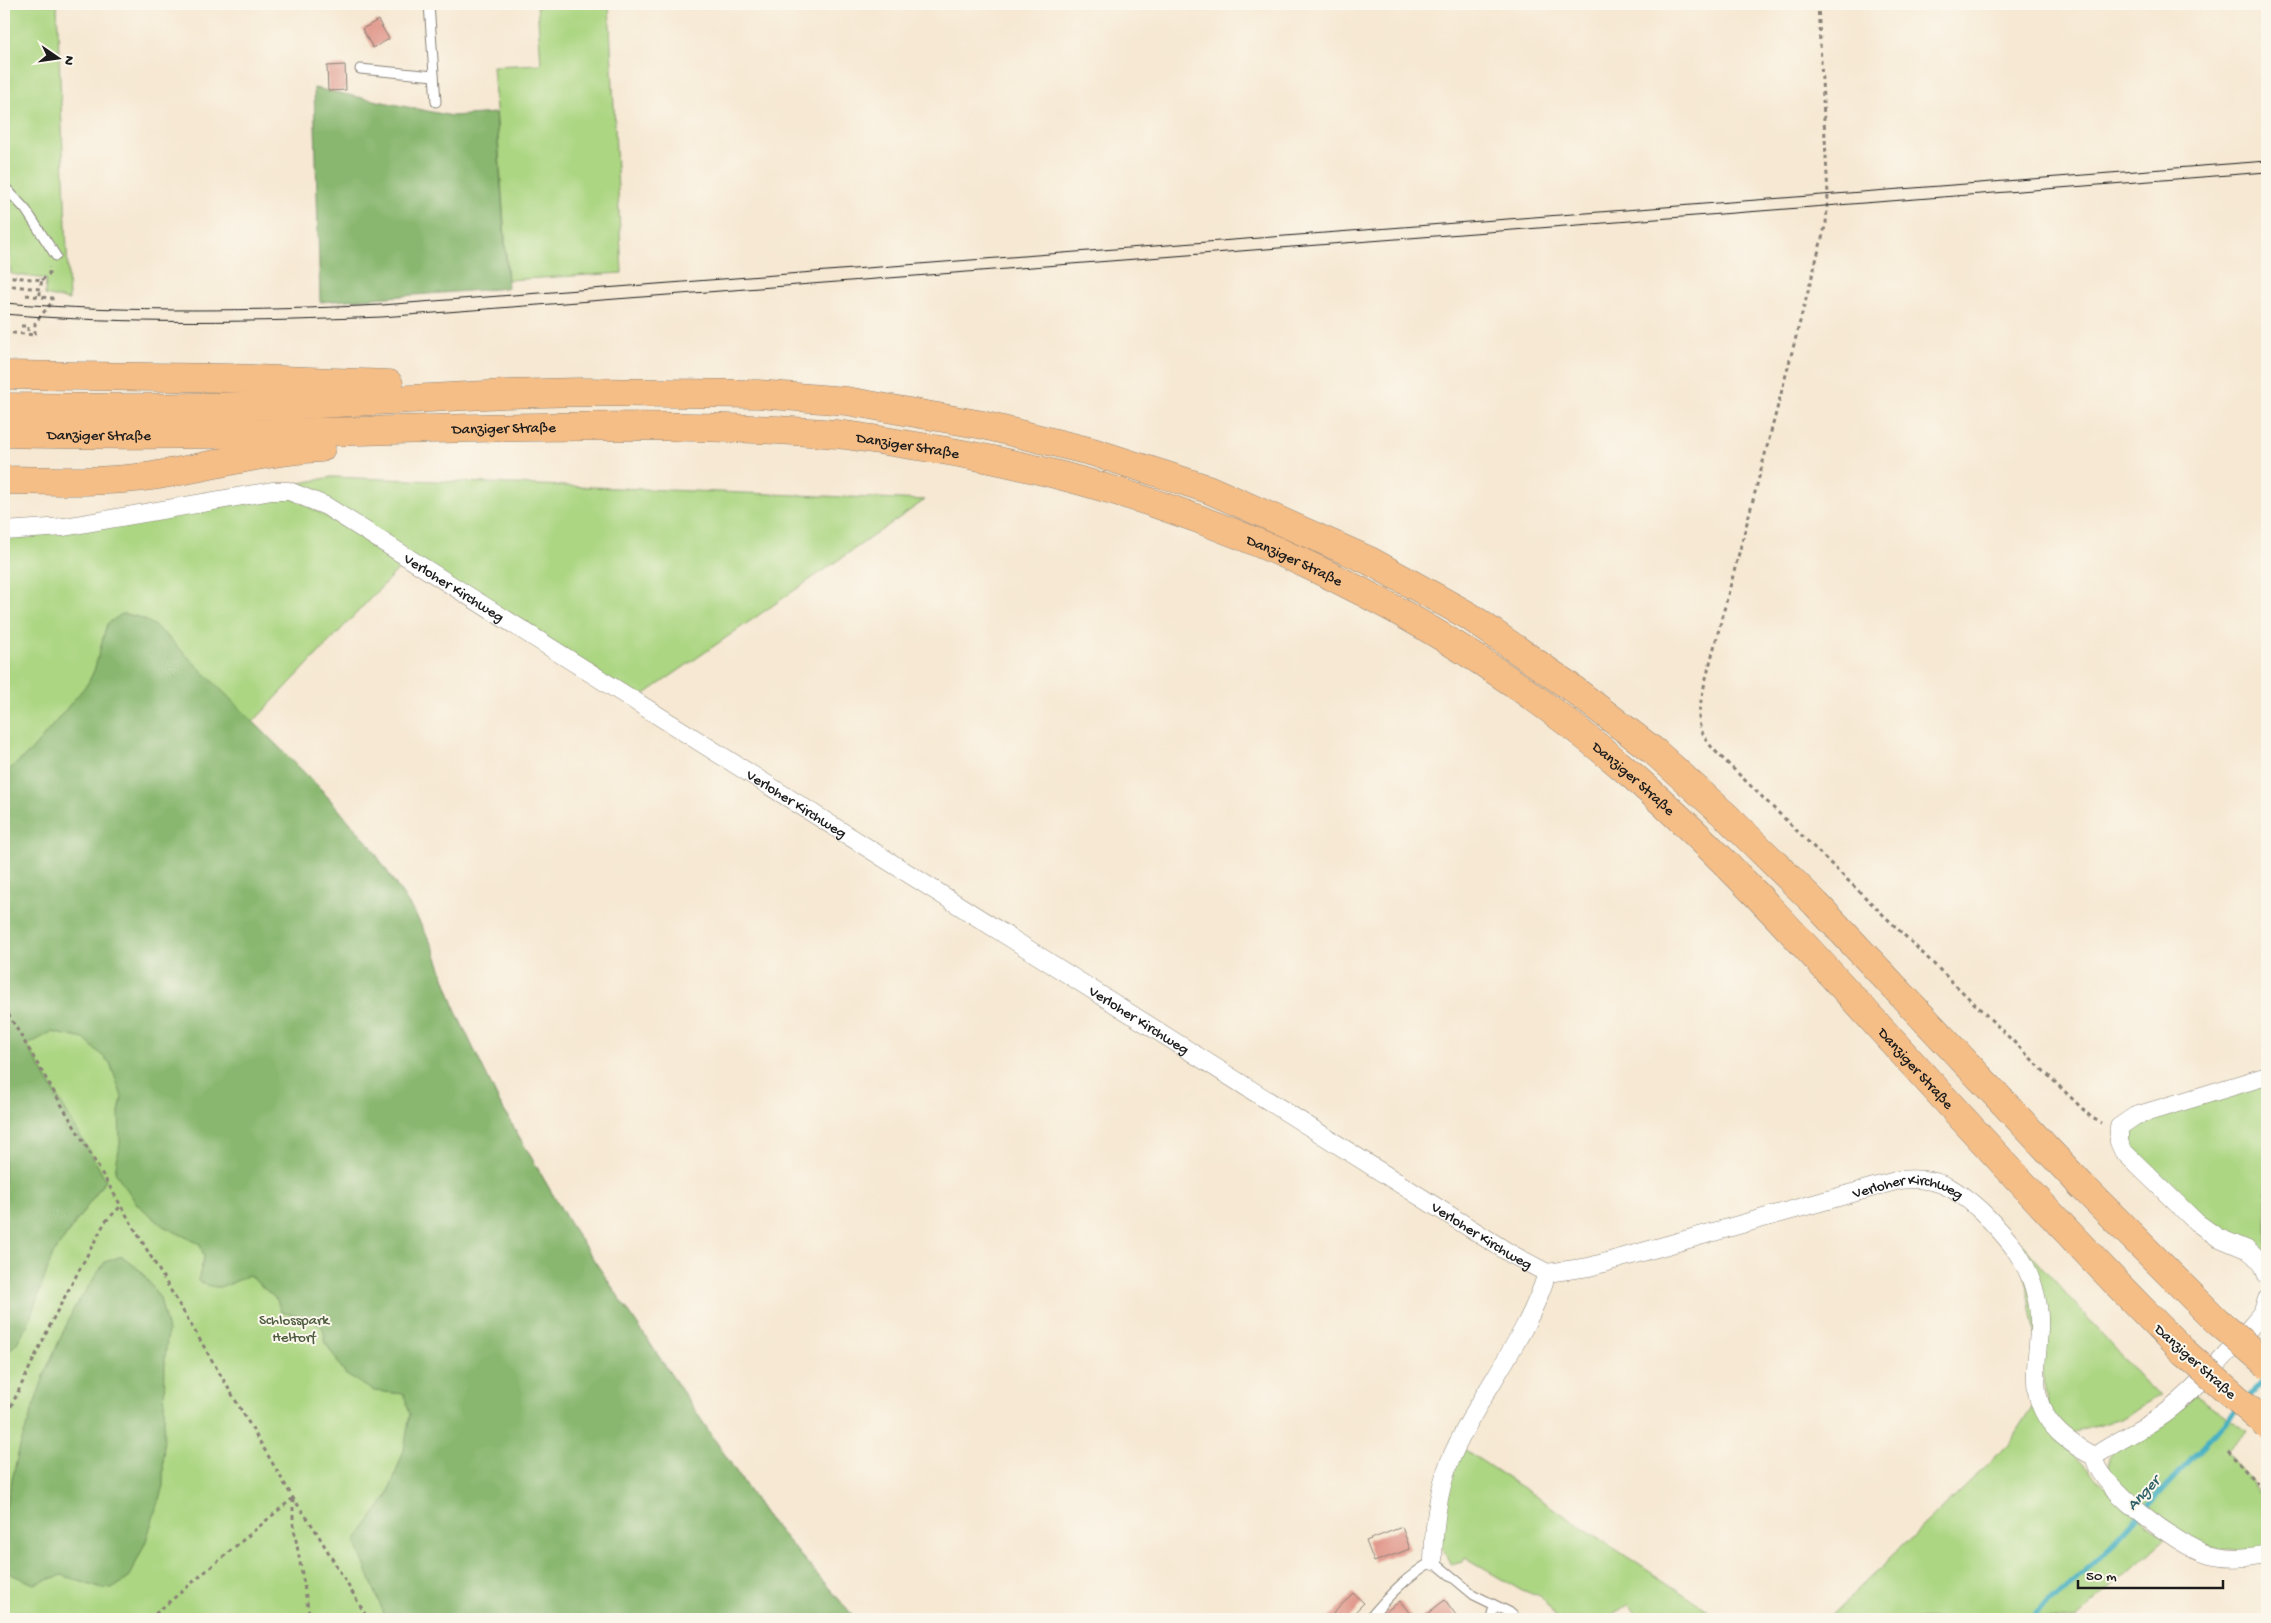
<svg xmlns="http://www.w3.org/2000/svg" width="2271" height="1623" font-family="'Gochi Hand',sans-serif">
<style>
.green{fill:#acd682;stroke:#64794f}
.forest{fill:#89b770;stroke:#526a46}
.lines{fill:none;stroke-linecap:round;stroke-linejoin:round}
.stream{stroke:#44b0c2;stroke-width:5.5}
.building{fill:#df9386}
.lane-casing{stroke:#898277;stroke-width:11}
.street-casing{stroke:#898277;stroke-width:19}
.highway-casing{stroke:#898277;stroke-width:29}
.path{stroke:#898277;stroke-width:3;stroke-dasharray:4 4;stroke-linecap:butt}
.lane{stroke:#fff;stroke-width:9}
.street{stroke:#fff;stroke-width:18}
.highway{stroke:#f6be87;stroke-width:28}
.tram{stroke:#1c1c1c;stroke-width:1}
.highway-bridge-casing{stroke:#898277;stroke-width:29;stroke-linecap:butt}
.highway-bridge{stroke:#f6be87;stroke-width:28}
.labels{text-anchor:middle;stroke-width:4;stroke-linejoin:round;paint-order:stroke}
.street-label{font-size:15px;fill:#1c1c1c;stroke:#fbf7ec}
.park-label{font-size:15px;fill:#4e5d40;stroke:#fbf7ec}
.water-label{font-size:16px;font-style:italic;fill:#2e5f67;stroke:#fbf7ec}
</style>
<rect width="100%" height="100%" fill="#fbf7ec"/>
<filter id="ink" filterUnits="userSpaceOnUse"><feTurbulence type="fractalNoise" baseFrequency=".02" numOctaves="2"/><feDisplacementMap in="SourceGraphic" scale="10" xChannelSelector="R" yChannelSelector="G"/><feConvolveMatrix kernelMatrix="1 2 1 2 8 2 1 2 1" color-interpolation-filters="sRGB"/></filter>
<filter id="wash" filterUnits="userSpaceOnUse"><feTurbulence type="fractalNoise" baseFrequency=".0096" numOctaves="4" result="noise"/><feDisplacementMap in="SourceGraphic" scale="20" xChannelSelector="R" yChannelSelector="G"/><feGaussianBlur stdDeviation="1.12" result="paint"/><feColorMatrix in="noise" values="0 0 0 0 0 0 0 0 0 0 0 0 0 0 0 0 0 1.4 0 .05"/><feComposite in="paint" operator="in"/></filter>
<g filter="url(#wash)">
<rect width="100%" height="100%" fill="#f6e8d2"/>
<g class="green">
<path d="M 4,4 L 57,4 L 69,300 L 45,295 L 46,279 L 11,274 L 4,167 Z"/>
<path d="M 537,4 L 609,4 L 622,273 L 508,280 L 493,66 L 541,64 Z"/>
<path d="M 332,477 L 925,500 L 639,698 L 291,485 Z"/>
<path d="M 289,496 L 407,560 L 253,722 L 318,786 L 370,845 L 415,914 L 434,949 L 457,1014 L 499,1102 L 571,1226 L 766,1516 L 856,1619 L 4,1619 L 4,537 Z"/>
<path d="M 2267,1079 L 2267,1266 L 2197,1221 L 2132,1156 C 2126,1140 2124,1137 2135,1123 Z"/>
<path d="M 2020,1242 L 2142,1379 L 2161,1395 L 2121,1419 L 2071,1433 L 2049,1414 Z"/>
<path d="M 2194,1394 L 2247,1431 L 2226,1452 L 2267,1501 L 2267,1550 L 2248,1553 L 2188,1544 L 2106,1471 L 2109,1458 L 2117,1445 Z"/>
<path d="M 2035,1403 L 2053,1433 L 2114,1496 L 2165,1539 L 2076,1619 L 1827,1619 L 2008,1445 Z"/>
<path d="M 1459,1446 L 1720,1618 L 1728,1619 L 1639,1619 L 1628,1604 L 1609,1619 L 1558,1619 L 1538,1594 L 1524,1592 L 1465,1558 L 1462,1562 L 1451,1565 L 1437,1538 Z"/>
</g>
<g class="forest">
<path d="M 314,88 L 452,116 L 496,113 L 508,288 L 320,302 Z"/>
<path d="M 122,614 C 142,615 153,624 168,637 L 318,786 L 370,845 L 415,914 L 434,949 L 457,1014 L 499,1102 L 571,1226 L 766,1516 L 856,1619 L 386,1619 L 355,1541 L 387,1497 L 404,1450 L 410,1414 L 404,1394 L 374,1391 L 346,1375 L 325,1342 L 323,1328 L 314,1320 L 281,1312 L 277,1300 L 249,1275 C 227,1285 220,1293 198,1281 L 204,1257 L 200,1244 L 163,1226 L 137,1204 L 115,1172 L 120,1143 L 119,1112 L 122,1097 L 110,1063 L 84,1039 L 52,1032 L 27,1045 L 106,1180 L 53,1254 L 28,1324 L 16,1344 L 4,1355 L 4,774 L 31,751 L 88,683 L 94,671 L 107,624 Z"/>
<path d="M 122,1256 L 142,1272 L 160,1298 L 168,1331 L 165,1358 L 163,1486 L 146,1541 L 129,1578 L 112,1589 L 99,1588 L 62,1575 L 34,1584 L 6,1572 L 4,1567 L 4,1513 L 20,1446 L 46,1370 L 74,1308 L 105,1262 Z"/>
</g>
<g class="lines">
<g class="stream">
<path d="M 2247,1398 L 2267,1376"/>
<path d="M 2031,1619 L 2102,1556 L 2238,1408"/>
</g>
</g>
<g id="blocks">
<g class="building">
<path d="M 378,20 L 389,39 L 373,48 L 362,29 Z"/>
<path d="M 345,65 L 346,90 L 328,91 L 327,66 Z"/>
<path d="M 1402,1527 L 1410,1549 L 1374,1562 L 1366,1541 Z"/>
<path d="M 1353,1593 L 1364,1603 L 1348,1619 L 1328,1619 Z"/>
<path d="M 1445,1600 L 1459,1619 L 1420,1619 Z"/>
<path d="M 1400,1601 L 1414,1619 L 1377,1619 L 1380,1616 Z"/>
</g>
</g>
</g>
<g filter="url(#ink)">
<use href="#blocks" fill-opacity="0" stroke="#898277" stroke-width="1"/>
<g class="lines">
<defs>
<g id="lane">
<path d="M 429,4 L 436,102"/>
<path d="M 360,69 L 434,76"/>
<path d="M 4,186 L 26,210 L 56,256"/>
<path d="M 1369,1619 C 1388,1596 1407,1576 1433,1561 L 1474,1595 L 1509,1612 L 1517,1619"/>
<path d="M 1491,1619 L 1494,1605"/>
</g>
<g id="street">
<path id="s1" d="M 4,531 L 64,527 L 272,491 L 289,491 L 326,506 L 1511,1254 L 1547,1273 L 1589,1267 L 1899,1180 C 1936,1176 1955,1187 1981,1211 C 2007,1237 2028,1260 2036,1296 C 2049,1347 2014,1393 2063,1436 C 2073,1444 2083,1452 2095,1456"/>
<path d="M 2267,1076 L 2135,1116 L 2119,1127 L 2119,1142 L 2123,1151 L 2196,1222 L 2217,1237 L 2248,1250 L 2254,1255 L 2263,1265 L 2267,1276"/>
<path d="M 2095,1456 C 2119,1439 2145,1429 2168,1411 C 2202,1384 2233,1347 2262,1314 L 2267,1299"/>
<path d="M 2095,1456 C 2094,1484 2180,1547 2207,1554 C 2228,1560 2246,1558 2267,1554"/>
<path d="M 1433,1561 C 1434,1527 1437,1495 1449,1463 C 1476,1397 1526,1342 1547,1273"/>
</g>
<g id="highway">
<path d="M 4,375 L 229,378 L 389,384"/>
<path d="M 4,407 L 141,408 L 298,405 L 505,394 L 579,392 L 758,394 L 847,401 L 983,425 L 1093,452 L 1208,489 L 1370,561 L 1469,616 L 1569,686 L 1655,752 L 1727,817 L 1816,904 L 2083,1187 L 2217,1321"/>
<path id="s2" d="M 4,433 C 147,437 290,433 432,429 C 567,426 701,423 836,434 C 865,437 894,443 923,447 C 1185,488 1434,603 1634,777 C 1723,855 1802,942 1881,1029 C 1980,1138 2079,1247 2183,1351"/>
<path d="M 4,480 C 53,481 103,483 152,476 C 208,467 264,451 321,448"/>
</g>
</defs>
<use href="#lane" class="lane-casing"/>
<use href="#street" class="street-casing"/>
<use href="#highway" class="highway-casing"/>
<g class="path">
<path d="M 1818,4 L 1828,195 L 1826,223 L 1705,682 C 1698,716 1692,727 1718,754 L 2092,1118 L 2102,1123"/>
<path d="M 4,207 L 6,276"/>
<path d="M 42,280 L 49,274 L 49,267"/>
<path d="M 4,285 L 40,289 L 42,280 L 4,276"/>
<path d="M 26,295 L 40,297"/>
<path d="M 21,326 L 28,326 L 28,335"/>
<path d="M 4,332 L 35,335 L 35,323 L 52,302 L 52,298 L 40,297 L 40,289"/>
<path d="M 4,1007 L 293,1498 L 314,1528 L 368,1619"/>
<path d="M 4,1421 L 54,1317 L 105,1222 L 121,1206"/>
<path d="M 2228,1451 L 2267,1495"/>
<path d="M 293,1499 L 293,1523 L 310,1619"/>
<path d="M 149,1619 L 293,1498"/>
</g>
<use href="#lane" class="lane"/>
<use href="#street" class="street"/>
<use href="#highway" class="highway"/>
<g class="tram">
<path d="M 4,303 C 130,313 255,311 382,305 L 2267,161"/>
<path d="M 4,314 C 130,325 256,322 382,317 L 2267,172"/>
</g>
<defs>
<g id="highway-bridge">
<path d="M 2217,1321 L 2267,1364"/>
<path d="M 2183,1351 L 2267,1425"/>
</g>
</defs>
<use href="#highway-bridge" class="highway-bridge-casing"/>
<use href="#highway-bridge" class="highway-bridge"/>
</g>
</g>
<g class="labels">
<g class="street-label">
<text dy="5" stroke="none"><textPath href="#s2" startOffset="500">Danziger Straße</textPath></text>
<text dy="5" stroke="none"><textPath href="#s2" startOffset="95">Danziger Straße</textPath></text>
<text dy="5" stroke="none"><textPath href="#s2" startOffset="905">Danziger Straße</textPath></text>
<text dy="5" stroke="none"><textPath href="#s2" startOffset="1310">Danziger Straße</textPath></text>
<text dy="5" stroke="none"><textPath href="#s1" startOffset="480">Verloher Kirchweg</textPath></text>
<text dy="5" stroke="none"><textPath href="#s2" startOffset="1715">Danziger Straße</textPath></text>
<text dy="5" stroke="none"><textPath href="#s1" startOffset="885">Verloher Kirchweg</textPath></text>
<text dy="5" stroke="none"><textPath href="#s1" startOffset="1290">Verloher Kirchweg</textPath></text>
<text dy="5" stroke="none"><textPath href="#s2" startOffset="2120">Danziger Straße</textPath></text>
<text dy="5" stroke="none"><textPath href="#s1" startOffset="2144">Verloher Kirchweg</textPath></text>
<text dy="5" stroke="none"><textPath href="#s1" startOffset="1695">Verloher Kirchweg</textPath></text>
<text transform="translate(2196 1361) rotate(42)" y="5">Danziger Straße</text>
</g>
<g class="park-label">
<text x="294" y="1324">Schlosspark<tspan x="294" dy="17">Heltorf</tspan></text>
</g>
<g class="water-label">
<text transform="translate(2142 1492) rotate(-47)" y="6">Anger</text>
</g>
</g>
<rect width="2271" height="1623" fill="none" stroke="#fbf7ec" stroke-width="20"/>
<g transform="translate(58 58) rotate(103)" stroke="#fbf7ec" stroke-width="4" paint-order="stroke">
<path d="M0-4L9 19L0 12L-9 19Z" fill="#1c1c1c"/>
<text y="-8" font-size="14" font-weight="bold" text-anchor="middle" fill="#1c1c1c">N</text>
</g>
<path d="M2078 1580v8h145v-8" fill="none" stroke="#1c1c1c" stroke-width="2.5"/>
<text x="2086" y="1580" font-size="15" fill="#1c1c1c" stroke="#fbf7ec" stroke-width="4" paint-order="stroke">50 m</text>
</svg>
